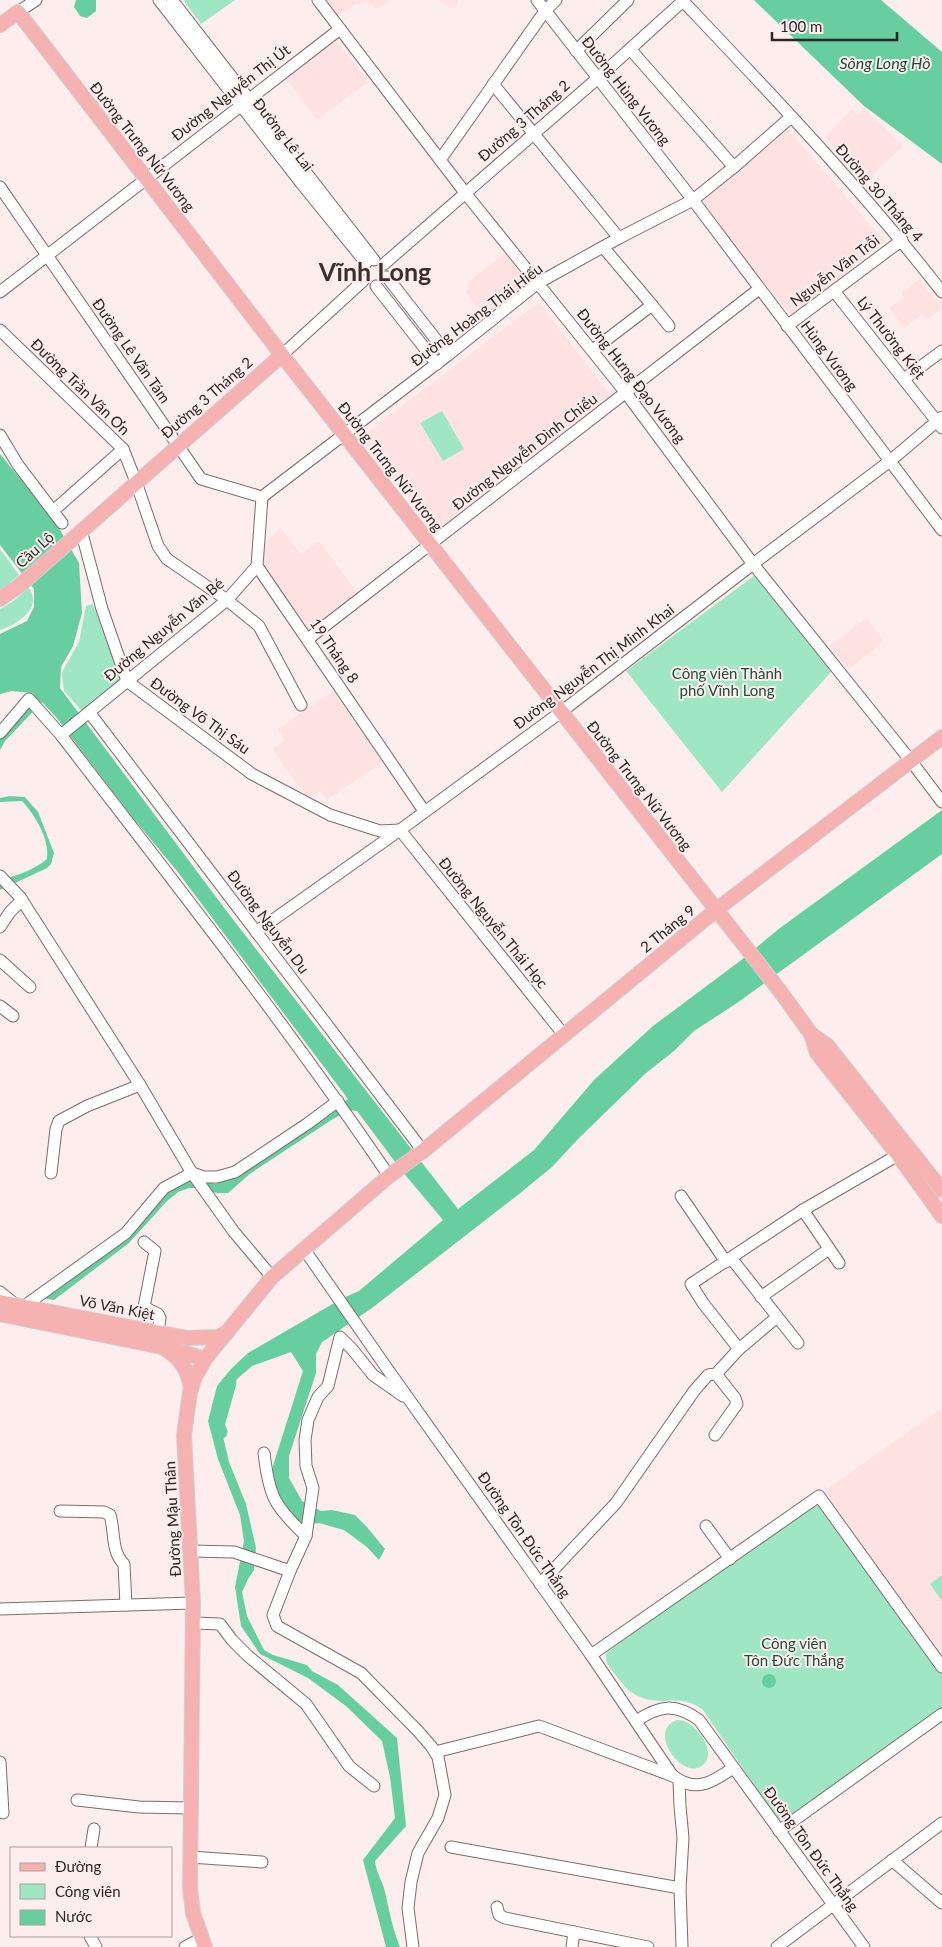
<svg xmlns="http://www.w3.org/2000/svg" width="942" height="1947" font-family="Lato,sans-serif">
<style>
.built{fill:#fee2e1}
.green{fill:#9fe7c3}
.water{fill:#66ce9f}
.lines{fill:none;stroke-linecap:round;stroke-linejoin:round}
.river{stroke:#66ce9f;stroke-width:15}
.minor-casing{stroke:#7c6c6b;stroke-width:13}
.major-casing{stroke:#d1cfcf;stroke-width:16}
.minor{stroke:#fff;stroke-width:11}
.major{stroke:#f5b2b0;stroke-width:14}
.labels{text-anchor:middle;stroke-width:4;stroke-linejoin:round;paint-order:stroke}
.street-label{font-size:15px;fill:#2c2524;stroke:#fdeeed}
.park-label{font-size:15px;fill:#204c38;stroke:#fdeeed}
.water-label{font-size:16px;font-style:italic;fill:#1c4835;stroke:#fdeeed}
.town-label{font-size:25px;font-weight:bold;fill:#3c2e2d;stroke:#fdeeed}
</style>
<rect width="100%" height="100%" fill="#fdeeed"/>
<g class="built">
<path d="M 325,0 L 392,0 L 377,9 L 368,2 L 356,4 L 337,17 Z"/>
<path d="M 438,0 L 459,0 L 454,9 Z"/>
<path d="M 337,41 L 368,82 L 317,120 L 286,79 Z"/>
<path d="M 865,109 L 903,146 L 865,182 L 825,137 L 851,110 L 858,116 Z"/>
<path d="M 788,129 L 884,241 L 793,317 L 698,205 Z"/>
<path d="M 505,253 L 528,282 L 484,316 L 466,293 L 468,282 Z"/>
<path d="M 919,279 L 942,308 L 927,320 L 922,314 L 904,328 L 889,308 L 904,297 L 901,293 Z"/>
<path d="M 539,302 L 611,396 L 435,531 L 361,437 Z"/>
<path d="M 281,528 L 301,554 L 319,541 L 359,595 L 309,632 L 261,567 L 263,550 L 266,542 Z"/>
<path d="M 866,618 L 884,641 L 849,669 L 830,646 Z"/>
<path d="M 333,691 L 383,762 L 327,800 L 321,791 L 308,799 L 272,749 L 285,740 L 278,729 Z"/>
<path d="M 942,1408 L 942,1649 L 939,1651 L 824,1491 Z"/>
</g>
<g class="green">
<path d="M 185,0 L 235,0 L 201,24 L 184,1 Z"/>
<path d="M 442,411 L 464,449 L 443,461 L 420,423 Z"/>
<path d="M 0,549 L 19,575 L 0,591 Z"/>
<path d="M 755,575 L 833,670 L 722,792 L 626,671 Z"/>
<path d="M 29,588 C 43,608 17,625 0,630 L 0,609 L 12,602 Z"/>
<path d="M 93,604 L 120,678 L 119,682 L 87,710 L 82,711 L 64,691 L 62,675 L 63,670 L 79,642 L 86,606 Z"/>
<path d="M 815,1503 L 820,1505 L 942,1673 L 942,1708 L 789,1818 L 779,1819 L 774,1814 L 703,1710 C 680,1693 666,1706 643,1698 C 630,1694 622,1684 614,1673 C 609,1666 604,1662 607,1652 Z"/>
<path d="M 942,1575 L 942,1601 L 930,1584 Z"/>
<path d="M 677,1720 C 693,1718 718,1750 704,1764 C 685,1784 645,1731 677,1720 Z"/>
</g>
<g class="water">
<path d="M 76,0 L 96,0 L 96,11 L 87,18 L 80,16 L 74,7 Z"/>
<path d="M 754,0 L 881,0 L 942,52 L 942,164 L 864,106 Z"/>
<path d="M 0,454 L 56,523 L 79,563 L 82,613 L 73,646 L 61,667 L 60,688 L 228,913 L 458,1209 L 534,1150 L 594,1080 L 653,1026 L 740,961 L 780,928 L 942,810 L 942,854 L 737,1003 L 694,1031 L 674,1051 L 646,1073 L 578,1139 L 552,1167 L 519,1194 L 372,1308 L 322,1342 L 316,1354 L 316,1373 L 289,1456 L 289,1478 L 302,1501 L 321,1511 L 332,1510 L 355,1515 L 367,1527 L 385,1549 L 379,1560 L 367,1547 L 344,1530 L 319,1523 L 304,1525 L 289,1517 L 279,1497 L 271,1472 L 303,1371 L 291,1352 L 252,1366 L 237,1379 L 220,1410 L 221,1428 L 229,1462 L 246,1504 L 256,1548 L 254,1570 L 248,1579 L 242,1592 L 247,1616 L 264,1650 L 273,1655 L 307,1665 L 312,1671 L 338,1685 L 397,1738 L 406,1826 L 375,1861 C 376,1871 381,1879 384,1888 C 389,1908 392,1928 400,1947 L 386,1947 L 363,1860 L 395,1818 L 390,1777 L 382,1741 L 346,1706 L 308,1678 L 260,1654 L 241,1626 L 235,1587 L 244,1541 L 240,1515 L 218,1459 L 208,1421 L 217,1386 L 231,1369 L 248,1353 L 343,1298 L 359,1291 L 443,1220 L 402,1171 L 357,1111 L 350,1110 L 333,1119 L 251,1173 L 228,1193 L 217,1193 L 197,1188 L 189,1188 L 178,1192 L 167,1201 L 129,1243 L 54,1300 L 40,1298 L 58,1286 L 166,1191 L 189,1179 L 216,1184 L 235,1175 L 348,1099 L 177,871 L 129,813 L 56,717 L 42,702 L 5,741 L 0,750 L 0,735 L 34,695 L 33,693 L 12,691 L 0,694 L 0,634 L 27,621 L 34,607 L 34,589 L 0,545 Z"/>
<path d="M 10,796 L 25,797 L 38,812 L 54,853 L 51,864 L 47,868 L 0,890 L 0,880 C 16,876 34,870 47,859 C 50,839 35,815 22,801 L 0,802 L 0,798 Z"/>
<circle cx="769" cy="1681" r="7"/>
</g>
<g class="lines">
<path class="river" d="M 220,1432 L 217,1425 L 229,1383"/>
<defs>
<g id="minor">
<path d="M 159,0 L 301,183 L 366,263"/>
<path d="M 172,0 L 374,260"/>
<path d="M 318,0 L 466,194 L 626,393 L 753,564 L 911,761 L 942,802"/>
<path d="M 537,0 L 693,200 L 942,530"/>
<path d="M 682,0 C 771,94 862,189 942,292"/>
<path d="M 18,12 L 36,0"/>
<path d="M 630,49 L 734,167"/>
<path d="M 576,51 L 628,0"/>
<path d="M 493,84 L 619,238"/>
<path d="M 440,160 L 545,11 L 556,0"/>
<path d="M 0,187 L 201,479 L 262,497"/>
<path d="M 384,264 L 598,78 L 683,1"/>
<path d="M 387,277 L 448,355"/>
<path d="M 376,286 L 437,364"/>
<path d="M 834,291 L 942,428"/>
<path d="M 0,292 L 340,29"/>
<path d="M 652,305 L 669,326"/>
<path d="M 787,326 L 902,240"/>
<path d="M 0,330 L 123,449 L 136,482 L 158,546 L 167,559 L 227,600 L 259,626 L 301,705"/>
<path d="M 593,350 L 652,305 L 603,247"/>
<path d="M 282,355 L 363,281"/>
<path d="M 904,379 L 942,351"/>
<path d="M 0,435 L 18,465 L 62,523"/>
<path d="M 262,497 L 448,355 L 538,283 L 619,238 L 693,200 L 734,167 L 791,117"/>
<path d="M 262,497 L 257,566 L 424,811"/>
<path d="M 53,511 L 123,449"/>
<path d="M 81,530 L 102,609 L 127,681 L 252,774 L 330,815 L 380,831 L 400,830 L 564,1035"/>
<path d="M 308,639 L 759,289"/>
<path d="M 89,712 L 423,1151"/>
<path d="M 0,733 L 29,699 L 61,735 C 173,881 286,1024 389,1176"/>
<path d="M 61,735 L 227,600 L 257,566"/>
<path d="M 0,876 L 20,897 L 140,1085 L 192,1173 L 234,1232 L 272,1277"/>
<path d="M 0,927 L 10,912 L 22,900"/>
<path d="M 256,932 L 400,830 L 561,712 L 753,564 L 890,461 L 942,417"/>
<path d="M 0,960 L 30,987"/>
<path d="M 0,1006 L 13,1016"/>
<path d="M 51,1173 L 56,1129 L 59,1121 L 87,1106 L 140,1085"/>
<path d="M 681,1196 L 726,1262"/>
<path d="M 803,1210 L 839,1263"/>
<path d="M 144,1242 L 155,1251 L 144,1307 L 158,1314 L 160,1318 L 158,1332"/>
<path d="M 304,1249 L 386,1367 L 591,1655 L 672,1775 C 695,1794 713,1782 733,1768"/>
<path d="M 731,1258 L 798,1343"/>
<path d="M 0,1292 L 15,1304"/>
<path d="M 761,1297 L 829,1249"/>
<path d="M 23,1307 L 126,1233 L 164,1188 L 192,1173 L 204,1177 L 217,1177 L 235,1172 L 307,1124 L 338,1101"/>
<path d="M 739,1349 L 777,1317"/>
<path d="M 715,1435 L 737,1404 L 735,1398 L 716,1374"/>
<path d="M 264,1453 C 269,1496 274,1506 306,1536"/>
<path d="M 60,1511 L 104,1512 L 110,1515 C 115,1531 111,1552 124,1564 L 126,1605"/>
<path d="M 706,1526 L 730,1559"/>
<path d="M 191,1551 L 234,1552 L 290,1571 L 306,1536 L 313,1488 L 306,1466 L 305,1440 L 308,1420 L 318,1397 L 328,1386 L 340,1337 L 352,1349 L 373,1375 L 403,1396"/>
<path d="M 290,1571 L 273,1615 L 277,1626 L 361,1673 L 418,1731 L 431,1746 L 438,1757 L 445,1795 L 438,1818 L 418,1853 L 411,1882 L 408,1908 L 413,1947"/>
<path d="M 540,1584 L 616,1503 L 694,1391 L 708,1375 L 716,1374 L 739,1349 L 703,1303 L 691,1284 L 803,1210 L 898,1155"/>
<path d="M 0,1609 L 193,1603"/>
<path d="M 193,1623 L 220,1624 L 232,1640 L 248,1656 L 306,1704 L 349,1766 L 374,1786"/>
<path d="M 591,1655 L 819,1496 L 942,1667"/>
<path d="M 636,1721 C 660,1705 675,1703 699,1720 L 864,1947"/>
<path d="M 435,1752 L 539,1726 L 673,1776"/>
<path d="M 0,1762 L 3,1813"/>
<path d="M 679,1781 L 680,1806 L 683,1838 L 680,1888 L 682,1947"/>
<path d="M 77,1800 L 139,1807 L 190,1808"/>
<path d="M 779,1831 L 942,1714"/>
<path d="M 451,1847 L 680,1888"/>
<path d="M 91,1848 L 94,1829"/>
<path d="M 190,1857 L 262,1862"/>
<path d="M 892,1860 L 942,1903"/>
<path d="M 497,1907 L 499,1915 L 505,1918 L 648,1947"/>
<path d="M 90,1936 L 96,1947"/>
<path d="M 185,1947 L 202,1938"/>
<path d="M 572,1947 L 574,1932"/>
<path d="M 777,1947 L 942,1823"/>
</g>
<g id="major">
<path d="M 0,25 L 18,12 L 282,355 L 780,991 L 811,1034 L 817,1053 L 898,1155 L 942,1216"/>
<path d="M 0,599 L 19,586 L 282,355"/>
<path d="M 811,1034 L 827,1045 L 942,1190"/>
<path d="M 0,1302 L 187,1338 L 218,1337 L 227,1332"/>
<path d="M 0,1314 L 162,1347 C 180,1358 188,1368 191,1389"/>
<path d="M 169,1348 L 205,1359"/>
<path d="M 205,1947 L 193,1913 L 190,1888 L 193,1603 L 184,1435 L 190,1392 L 195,1377 L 205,1359 L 272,1277 L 389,1176 L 423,1151 L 716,910 L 942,737"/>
</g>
</defs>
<use href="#minor" class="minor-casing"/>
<use href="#major" class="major-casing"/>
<use href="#minor" class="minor"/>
<use href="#major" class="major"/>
</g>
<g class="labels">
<g class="street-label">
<text transform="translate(626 91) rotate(52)" y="5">Đường Hùng Vương</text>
<text transform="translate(231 93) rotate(-38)" y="5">Đường Nguyễn Thị Út</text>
<text transform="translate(524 121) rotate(-41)" y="5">Đường 3 Tháng 2</text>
<text transform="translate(283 135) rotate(52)" y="5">Đường Lê Lai</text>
<text transform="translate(142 147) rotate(52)" y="5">Đường Trưng Nữ Vương</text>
<text transform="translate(879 193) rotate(49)" y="5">Đường 30 Tháng 4</text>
<text transform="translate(835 271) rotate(-37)" y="5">Nguyễn Văn Trỗi</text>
<text transform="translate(477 315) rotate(-37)" y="5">Đường Hoàng Thái Hiếu</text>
<text transform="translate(891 338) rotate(52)" y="5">Lý Thường Kiệt</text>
<text transform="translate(131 351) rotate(55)" y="5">Đường Lê Văn Tám</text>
<text transform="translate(829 356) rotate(53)" y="5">Hùng Vương</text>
<text transform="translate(631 376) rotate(52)" y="5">Đường Hưng Đạo Vương</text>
<text transform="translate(80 387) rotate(44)" y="5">Đường Trần Văn Ơn</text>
<text transform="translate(207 398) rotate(-41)" y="5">Đường 3 Tháng 2</text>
<text transform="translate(525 452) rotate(-38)" y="5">Đường Nguyễn Đình Chiểu</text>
<text transform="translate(390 467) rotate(52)" y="5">Đường Trưng Nữ Vương</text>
<text transform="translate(35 550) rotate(-42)" y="5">Cầu Lộ</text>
<text transform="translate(164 630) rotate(-40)" y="5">Đường Nguyễn Văn Bé</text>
<text transform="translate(334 651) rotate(56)" y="5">19 Tháng 8</text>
<text transform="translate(594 667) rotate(-37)" y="5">Đường Nguyễn Thị Minh Khai</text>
<text transform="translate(200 716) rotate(36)" y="5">Đường Võ Thị Sáu</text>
<text transform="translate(639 786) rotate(52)" y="5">Đường Trưng Nữ Vương</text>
<text transform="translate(268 922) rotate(53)" y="5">Đường Nguyễn Du</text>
<text transform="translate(493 923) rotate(51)" y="5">Đường Nguyễn Thái Học</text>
<text transform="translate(668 929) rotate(-39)" y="5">2 Tháng 9</text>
<text transform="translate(117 1308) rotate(11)" y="5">Võ Văn Kiệt</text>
<text transform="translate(173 1519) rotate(-93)" y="5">Đường Mậu Thân</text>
<text transform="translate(524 1535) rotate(55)" y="5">Đường Tôn Đức Thắng</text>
<text transform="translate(811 1849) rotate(54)" y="5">Đường Tôn Đức Thắng</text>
</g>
<g class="park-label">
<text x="727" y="679">Công viên Thành<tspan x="727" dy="17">phố Vĩnh Long</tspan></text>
<text x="794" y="1649">Công viên<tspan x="794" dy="17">Tôn Đức Thắng</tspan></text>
</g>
<g class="water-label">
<text x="885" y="69">Sông Long Hồ</text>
</g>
<g class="town-label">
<text x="375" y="281">Vĩnh Long</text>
</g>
</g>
<rect x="10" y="1847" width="162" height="90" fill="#fdeeed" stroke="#a99e9d"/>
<rect x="20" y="1863" width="25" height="8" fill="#f5b2b0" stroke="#a99e9d"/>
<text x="55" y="1872" font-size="15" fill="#2c2524">Đường</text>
<rect x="20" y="1884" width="25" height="15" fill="#9fe7c3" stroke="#a99e9d"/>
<text x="55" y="1897" font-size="15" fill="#2c2524">Công viên</text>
<rect x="20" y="1910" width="25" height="15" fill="#66ce9f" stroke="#a99e9d"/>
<text x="55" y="1922" font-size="15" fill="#2c2524">Nước</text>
<path d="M772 32v8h125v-8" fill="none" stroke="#2c2524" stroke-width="2.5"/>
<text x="780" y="32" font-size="15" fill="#2c2524" stroke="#fdeeed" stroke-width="4" paint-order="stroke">100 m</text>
</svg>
